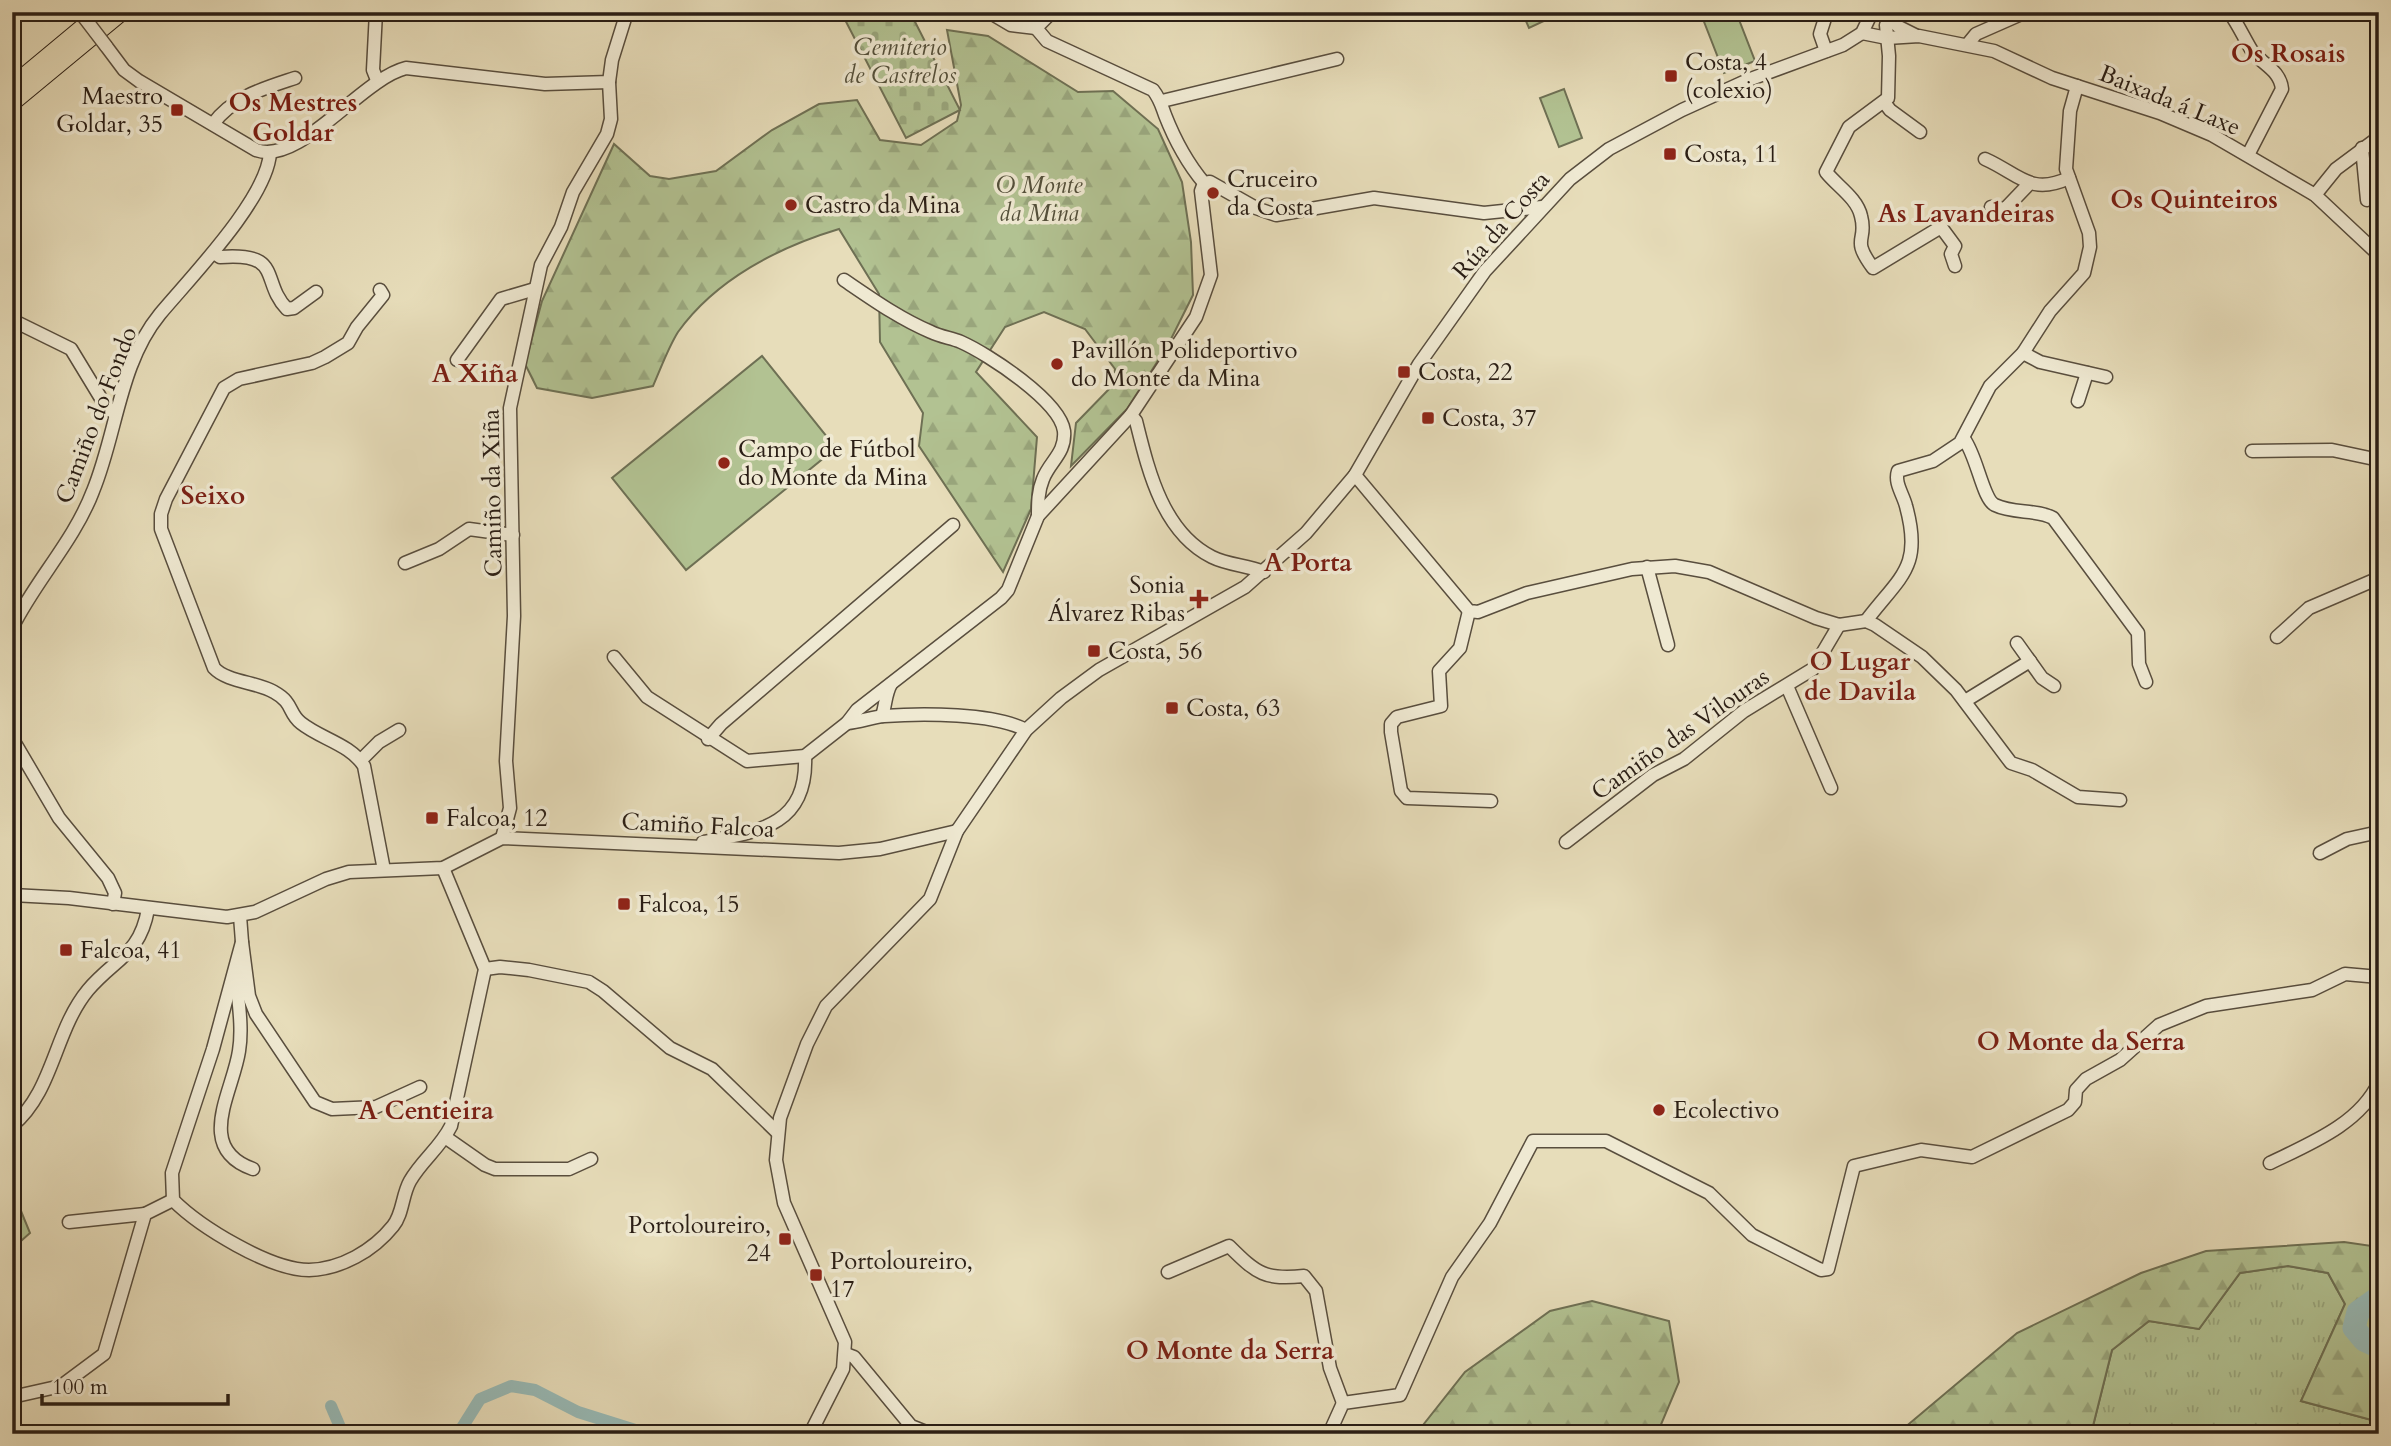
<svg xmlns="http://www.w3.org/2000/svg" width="2391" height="1446" font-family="Cardo,serif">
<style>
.grass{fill:url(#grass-tufts);stroke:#6e7054;stroke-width:2}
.forest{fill:url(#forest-firs);stroke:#6e7054;stroke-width:2}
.cemetery{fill:url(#cemetery-stones);stroke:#6e7054;stroke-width:2}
.pitch{fill:#b2c292;stroke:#6e7054;stroke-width:2}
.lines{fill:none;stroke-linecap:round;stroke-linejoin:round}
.canal{stroke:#98bab6;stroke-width:12}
.river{stroke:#98bab6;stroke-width:23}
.minor-casing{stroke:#594e3e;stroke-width:15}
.major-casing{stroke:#2a1e15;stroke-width:18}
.minor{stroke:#efe9d2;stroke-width:12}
.major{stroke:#e7ddba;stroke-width:16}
.minor-bridge-casing{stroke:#594e3e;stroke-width:15;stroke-linecap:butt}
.minor-bridge{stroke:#efe9d2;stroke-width:12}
.poi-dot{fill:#8f2418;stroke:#efe9d2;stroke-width:2.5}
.labels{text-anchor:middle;stroke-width:7;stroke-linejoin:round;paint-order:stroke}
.park-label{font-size:24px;font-style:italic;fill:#534f3a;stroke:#efe9d2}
.poi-label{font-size:24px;fill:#2a1e15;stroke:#efe9d2;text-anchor:start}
.street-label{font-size:24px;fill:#2a1e15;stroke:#efe9d2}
.neighbourhood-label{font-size:26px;font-weight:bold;fill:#7a1f14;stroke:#efe9d2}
</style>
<defs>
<pattern id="grass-tufts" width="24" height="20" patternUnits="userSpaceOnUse" patternTransform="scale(1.75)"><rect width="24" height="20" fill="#b2c292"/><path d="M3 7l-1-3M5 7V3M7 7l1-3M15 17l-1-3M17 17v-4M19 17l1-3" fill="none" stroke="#99a67d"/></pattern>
<pattern id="forest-firs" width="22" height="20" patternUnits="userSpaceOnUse" patternTransform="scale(1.75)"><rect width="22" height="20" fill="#b2c292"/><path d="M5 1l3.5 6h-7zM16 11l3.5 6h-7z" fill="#99a67d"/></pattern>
<pattern id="cemetery-stones" width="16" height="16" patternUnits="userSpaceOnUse" patternTransform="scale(1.75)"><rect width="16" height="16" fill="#b2c292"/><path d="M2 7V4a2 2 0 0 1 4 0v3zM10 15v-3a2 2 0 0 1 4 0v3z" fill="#99a67d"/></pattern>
</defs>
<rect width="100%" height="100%" fill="#e7ddba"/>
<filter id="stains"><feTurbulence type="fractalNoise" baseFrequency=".00286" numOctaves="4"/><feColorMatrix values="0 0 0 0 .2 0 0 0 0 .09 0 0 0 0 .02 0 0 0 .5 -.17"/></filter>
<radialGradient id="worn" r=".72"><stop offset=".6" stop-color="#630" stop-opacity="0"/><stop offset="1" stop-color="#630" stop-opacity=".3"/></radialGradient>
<path class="grass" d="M 2288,1266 L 2328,1273 L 2345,1304 L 2301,1401 L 2379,1422 L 2379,1434 L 2091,1434 L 2112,1350 L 2149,1321 L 2199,1329 L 2240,1273 Z"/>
<g class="forest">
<path d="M 947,30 L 988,36 L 1078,92 L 1113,91 L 1158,129 L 1182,182 L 1191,242 L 1193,295 L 1168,345 L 1127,409 L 1071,466 L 1076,423 L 1113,385 L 1115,369 L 1085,329 L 1044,312 L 1005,327 L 976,372 L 1037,437 L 1031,509 L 1003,572 L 919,446 L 923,413 L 880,342 L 879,294 L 839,229 C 779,247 716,279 678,332 C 668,348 661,368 653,386 L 592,398 L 537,388 L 525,364 L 542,301 L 614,144 L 650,176 L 669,179 L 716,171 L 772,130 L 819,104 L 857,100 L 880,140 L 921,145 L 957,121 L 961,105 Z"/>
<path d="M 12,1189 L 30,1233 L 12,1249 Z"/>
<path d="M 2344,1242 L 2379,1247 L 2379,1422 L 2301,1401 L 2345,1304 L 2328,1273 L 2288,1266 L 2240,1273 L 2199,1329 L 2149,1321 L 2112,1350 L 2091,1434 L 1897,1434 L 2017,1333 L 2141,1273 L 2206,1251 Z"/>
<path d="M 1592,1301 L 1669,1321 L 1679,1382 L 1657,1434 L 1416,1434 L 1465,1372 L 1550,1311 Z"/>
</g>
<path class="cemetery" d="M 841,12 L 910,12 L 960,110 L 906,138 Z"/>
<g class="pitch">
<path d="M 1522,12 L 1563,12 L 1529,28 Z"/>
<path d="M 1705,12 L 1736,12 L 1755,61 L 1724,73 L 1701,14 Z"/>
<path d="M 1564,89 L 1582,138 L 1559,147 L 1540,98 Z"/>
<path d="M 762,356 L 836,448 L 686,570 L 612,478 Z"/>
</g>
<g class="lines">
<g class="canal">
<path d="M 331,1406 L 343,1434"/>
<path d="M 458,1434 L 480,1399 L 511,1386 L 535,1390 L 578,1412 L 648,1434"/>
</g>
<path class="river" d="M 2379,1297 L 2358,1312 L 2354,1328 L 2364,1340 L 2379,1347"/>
<defs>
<g id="minor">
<path d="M 376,12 L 373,70 L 377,80"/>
<path d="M 989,12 L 1011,25 L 1036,28"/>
<path d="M 1882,12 L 1899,27 L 1915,35"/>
<path d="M 2229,12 C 2238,24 2244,38 2252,51 C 2263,65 2280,70 2282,89 L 2248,155"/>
<path d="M 1886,25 L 1889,56 L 1888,98 L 1849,127 L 1826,172 C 1837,186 1857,198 1861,216 C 1868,242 1850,237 1873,268 L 1941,227 L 1955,246 L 1951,254 L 1955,266"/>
<path d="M 1036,28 L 1047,41 L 1153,90 C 1160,99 1161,104 1165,115 C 1174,138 1188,164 1204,183 L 1210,182 L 1256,208 L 1276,215 L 1374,198 L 1484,213 L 1542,207"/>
<path d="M 1036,28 L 1052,12"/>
<path d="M 1862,33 L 1887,38 L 1919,36 L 1994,51 L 2052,78 L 2160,113 L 2212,135 L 2315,195 L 2379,255"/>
<path d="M 1967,45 L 1976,34 L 2026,12"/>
<path d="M 106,46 L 124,70 L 139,81 L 256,150 C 300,166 361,79 406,68 L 545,84 L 609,82 L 612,60 L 627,12"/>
<path d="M 1826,51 L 1820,34 L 1827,12"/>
<path d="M 1162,101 L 1337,59"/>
<path d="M 1884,102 L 1890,110 L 1920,132"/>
<path d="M 213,124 C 232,97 265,88 295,78"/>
<path d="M 2362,148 L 2367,200"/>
<path d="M 1985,159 C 2019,174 2030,196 2069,178"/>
<path d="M 2315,195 L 2336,169 L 2379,137"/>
<path d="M 1991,207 L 2005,209 L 2028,185"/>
<path d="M 214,253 L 220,257 C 284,252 260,281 287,309 L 294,308 L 316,292"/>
<path d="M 844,280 C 872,299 900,319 931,332 C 941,337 952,338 961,342 C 988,354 1060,401 1064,431 C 1066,453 1050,461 1043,479 C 1038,491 1038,503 1038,516"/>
<path d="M 380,290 L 383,295 L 357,327 L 348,343 L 325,357 L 312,363 L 239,379 L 224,388 L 166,499 L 161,514 L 161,529 L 214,668 C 227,682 257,682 274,692 C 294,703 288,713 301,723 C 321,739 350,744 364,766 L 384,870"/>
<path d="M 12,320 L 71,349 L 105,405 L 115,414"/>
<path d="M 2023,353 L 2040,362 L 2106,377"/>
<path d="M 457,360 L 501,299 L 535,289"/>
<path d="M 2078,401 L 2087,373"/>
<path d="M 1131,415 L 1136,421 C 1148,469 1162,532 1212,557 C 1228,565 1246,565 1264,572"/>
<path d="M 1964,439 C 1977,456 1983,500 1995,505 C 2013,514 2036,509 2053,518 L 2138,633 L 2139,664 L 2146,682"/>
<path d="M 2252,451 L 2332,450 L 2379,460"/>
<path d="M 1355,475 L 1469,611 L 1478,612 L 1527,593 L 1632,569 L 1675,566 L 1709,572 L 1816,618 L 1839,625 L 1866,621 L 1875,625 L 1922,657 L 1956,690 L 2011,763 L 2032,770 L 2078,797 L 2120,800"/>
<path d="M 405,563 L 439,549 L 469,529 L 513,535"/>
<path d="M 1647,567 L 1668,645"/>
<path d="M 1469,611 L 1460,648 L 1439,671 L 1441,706 L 1397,717 L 1391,724 L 1391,732 L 1401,791 L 1407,798 L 1491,801"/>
<path d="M 1866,621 C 1900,576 1923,568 1906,506 C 1903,494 1894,483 1898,471 L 1933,461 L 1960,443 L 1990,386 L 2023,353 L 2050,311 L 2084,273 L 2090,247 L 2089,233 L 2066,169 L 2070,111 L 2077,86"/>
<path d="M 12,628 C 35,581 74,541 93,491 C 117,433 119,364 160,314 C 190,278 267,199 270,153"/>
<path d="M 2277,637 L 2309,608 L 2379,578"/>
<path d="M 2017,643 L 2042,678 L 2054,686"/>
<path d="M 614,657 L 647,697 L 747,761 L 805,756 L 847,723 L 857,710 L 1001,598 L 1008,590 L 1038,516 L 1131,415 L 1196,317 L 1211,275 L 1201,191 L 1204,183"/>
<path d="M 1787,686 L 1831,788"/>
<path d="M 1965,701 L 2030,661"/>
<path d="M 882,716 C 886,704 885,695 891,684"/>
<path d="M 847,723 C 860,722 872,717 884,716 C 922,713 994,713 1026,730"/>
<path d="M 12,738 L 59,818 L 108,878 L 115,893 L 113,904"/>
<path d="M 708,739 L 721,724 L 953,525"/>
<path d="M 361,760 L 379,742 L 399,730"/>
<path d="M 502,838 L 510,808 L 506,761 L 514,616 L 510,408 L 541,265 L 561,227 L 573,192 L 607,134 L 611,119 L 609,82"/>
<path d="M 703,842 C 758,832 808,826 805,756"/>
<path d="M 1566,842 L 1653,775 L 1684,759 L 1744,711 L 1813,669 L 1839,625"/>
<path d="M 2320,853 L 2347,839 L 2379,832"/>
<path d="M 12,895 L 69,898 L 227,917 L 255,912 L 326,879 L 349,872 L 443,868 L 502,838 L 839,853 L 880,849 L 957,831"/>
<path d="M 240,916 L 242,942 L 213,1049 L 172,1173 L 173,1200 C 200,1227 270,1270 309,1270 C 341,1269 373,1251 393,1226 C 403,1214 402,1195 410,1181 C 422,1160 440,1148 451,1126 L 485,969 L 443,868"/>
<path d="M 242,942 L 249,996 L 256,1014 L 315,1102 L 332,1109 L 376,1107 L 420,1087"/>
<path d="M 485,969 L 500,967 L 529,970 L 589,982 L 603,991 L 670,1048 L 712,1069 L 777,1132"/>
<path d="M 236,975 C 238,1000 243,1027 239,1051 C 233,1092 194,1148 253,1169"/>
<path d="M 12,1126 C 54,1091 54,1031 88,990 C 115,958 140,955 148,909"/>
<path d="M 445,1137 L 485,1165 L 495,1169 L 569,1169 L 591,1159"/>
<path d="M 2270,1163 C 2309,1144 2360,1124 2379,1082"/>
<path d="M 69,1222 L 145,1214"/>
<path d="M 1168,1272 L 1229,1246 C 1257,1274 1265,1280 1304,1276 L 1316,1291 L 1330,1368 L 1343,1403"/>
<path d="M 846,1354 L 854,1357 L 911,1426 L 931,1434"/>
<path d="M 12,1397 L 61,1386 L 104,1354 L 145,1214 L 173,1200"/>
<path d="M 810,1434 L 843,1369 L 845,1342 L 784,1203 L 776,1160 L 780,1118 L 807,1044 L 826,1006 L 930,899 L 957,831 L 1026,730 L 1061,698 L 1099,670 L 1245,587 L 1306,533 L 1355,475 L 1419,364 L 1485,271 L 1570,179 L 1609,149 L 1682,110 L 1748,80 L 1843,45 L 1862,33 L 1872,12"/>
<path d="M 1329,1434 L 1343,1403 L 1400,1395 L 1452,1277 L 1490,1223 L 1533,1141 L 1606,1141 L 1709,1193 L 1752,1235 L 1821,1270 L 1828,1269 L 1854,1166 L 1921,1150 L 1972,1157 L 2068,1110 L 2075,1102 L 2076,1090 L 2086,1079 L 2120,1060 L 2159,1025 L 2206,1006 L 2312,990 L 2345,974 L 2379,977"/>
</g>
<g id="major">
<path d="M 12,86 L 101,12"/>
<path d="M 12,103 L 122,12"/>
</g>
</defs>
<use href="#minor" class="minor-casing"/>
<use href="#major" class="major-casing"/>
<use href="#minor" class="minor"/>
<use href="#major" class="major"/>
<defs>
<path id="minor-bridge" d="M 80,12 L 106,46"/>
</defs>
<use href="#minor-bridge" class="minor-bridge-casing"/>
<use href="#minor-bridge" class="minor-bridge"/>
</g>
<g class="poi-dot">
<rect x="1664" y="69" width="14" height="14" rx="3.5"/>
<rect x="170" y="103" width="14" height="14" rx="3.5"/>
<rect x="1663" y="147" width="14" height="14" rx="3.5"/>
<circle cx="1213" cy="193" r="7"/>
<circle cx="791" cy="205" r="7"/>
<circle cx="1057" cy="364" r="7"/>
<rect x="1397" y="365" width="14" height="14" rx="3.5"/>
<rect x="1421" y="411" width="14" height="14" rx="3.5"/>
<circle cx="724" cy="463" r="7"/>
<path d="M1195.5 588.5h7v7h7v7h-7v7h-7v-7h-7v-7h7z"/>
<rect x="1087" y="644" width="14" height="14" rx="3.5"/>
<rect x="1165" y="701" width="14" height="14" rx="3.5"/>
<rect x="425" y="811" width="14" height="14" rx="3.5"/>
<rect x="617" y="897" width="14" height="14" rx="3.5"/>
<rect x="59" y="943" width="14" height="14" rx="3.5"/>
<circle cx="1659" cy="1110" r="7"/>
<rect x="778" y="1232" width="14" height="14" rx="3.5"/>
<rect x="809" y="1268" width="14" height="14" rx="3.5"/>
</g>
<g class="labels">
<g class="park-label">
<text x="900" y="55">Cemiterio<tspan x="900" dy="28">de Castrelos</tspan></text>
<text x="1039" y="193">O Monte<tspan x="1039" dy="28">da Mina</tspan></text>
</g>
<g class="poi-label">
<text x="1685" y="70">Costa, 4<tspan x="1685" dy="28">(colexio)</tspan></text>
<text x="163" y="104" text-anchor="end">Maestro<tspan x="163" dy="28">Goldar, 35</tspan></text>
<text x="1684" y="162">Costa, 11</text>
<text x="1227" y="187">Cruceiro<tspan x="1227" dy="28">da Costa</tspan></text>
<text x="805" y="213">Castro da Mina</text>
<text x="1071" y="358">Pavillón Polideportivo<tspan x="1071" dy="28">do Monte da Mina</tspan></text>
<text x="1418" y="380">Costa, 22</text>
<text x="1442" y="426">Costa, 37</text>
<text x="738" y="457">Campo de Fútbol<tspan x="738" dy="28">do Monte da Mina</tspan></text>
<text x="1185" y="593" text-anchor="end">Sonia<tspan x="1185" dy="28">Álvarez Ribas</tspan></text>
<text x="1108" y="659">Costa, 56</text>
<text x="1186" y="716">Costa, 63</text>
<text x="446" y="826">Falcoa, 12</text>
<text x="638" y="912">Falcoa, 15</text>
<text x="80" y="958">Falcoa, 41</text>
<text x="1673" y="1118">Ecolectivo</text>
<text x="771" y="1233" text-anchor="end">Portoloureiro,<tspan x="771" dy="28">24</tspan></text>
<text x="830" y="1269">Portoloureiro,<tspan x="830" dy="28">17</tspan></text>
</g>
<g class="street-label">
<text transform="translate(2170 100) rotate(22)" y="8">Baixada á Laxe</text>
<text transform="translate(1501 225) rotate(-49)" y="8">Rúa da Costa</text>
<text transform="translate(96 415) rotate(-69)" y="8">Camiño do Fondo</text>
<text transform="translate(492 493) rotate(-91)" y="8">Camiño da Xiña</text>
<text transform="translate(1680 734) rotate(-35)" y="8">Camiño das Vilouras</text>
<text transform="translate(698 825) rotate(3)" y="8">Camiño Falcoa</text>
</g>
<g class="neighbourhood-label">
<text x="2288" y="62">Os Rosais</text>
<text x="293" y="111">Os Mestres<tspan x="293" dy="30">Goldar</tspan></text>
<text x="2194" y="208">Os Quinteiros</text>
<text x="1966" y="222">As Lavandeiras</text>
<text x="475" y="382">A Xiña</text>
<text x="213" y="504">Seixo</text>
<text x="1308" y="571">A Porta</text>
<text x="1860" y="670">O Lugar<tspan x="1860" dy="30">de Davila</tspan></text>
<text x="2081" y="1050">O Monte da Serra</text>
<text x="426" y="1119">A Centieira</text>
<text x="1230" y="1359">O Monte da Serra</text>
</g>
</g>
<rect width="2391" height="1446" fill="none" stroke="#e7ddba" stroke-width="42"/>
<rect x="14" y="14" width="2363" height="1418" fill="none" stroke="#2a1e15" stroke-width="3.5"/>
<rect x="21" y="21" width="2349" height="1404" fill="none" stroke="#2a1e15" stroke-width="2"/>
<path d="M42 1394v10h186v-10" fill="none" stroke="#2a1e15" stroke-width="3.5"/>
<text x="52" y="1394" font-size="21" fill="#2a1e15" stroke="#efe9d2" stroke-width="5" paint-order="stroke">100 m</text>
<rect width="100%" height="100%" filter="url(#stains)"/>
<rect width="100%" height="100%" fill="url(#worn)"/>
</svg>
